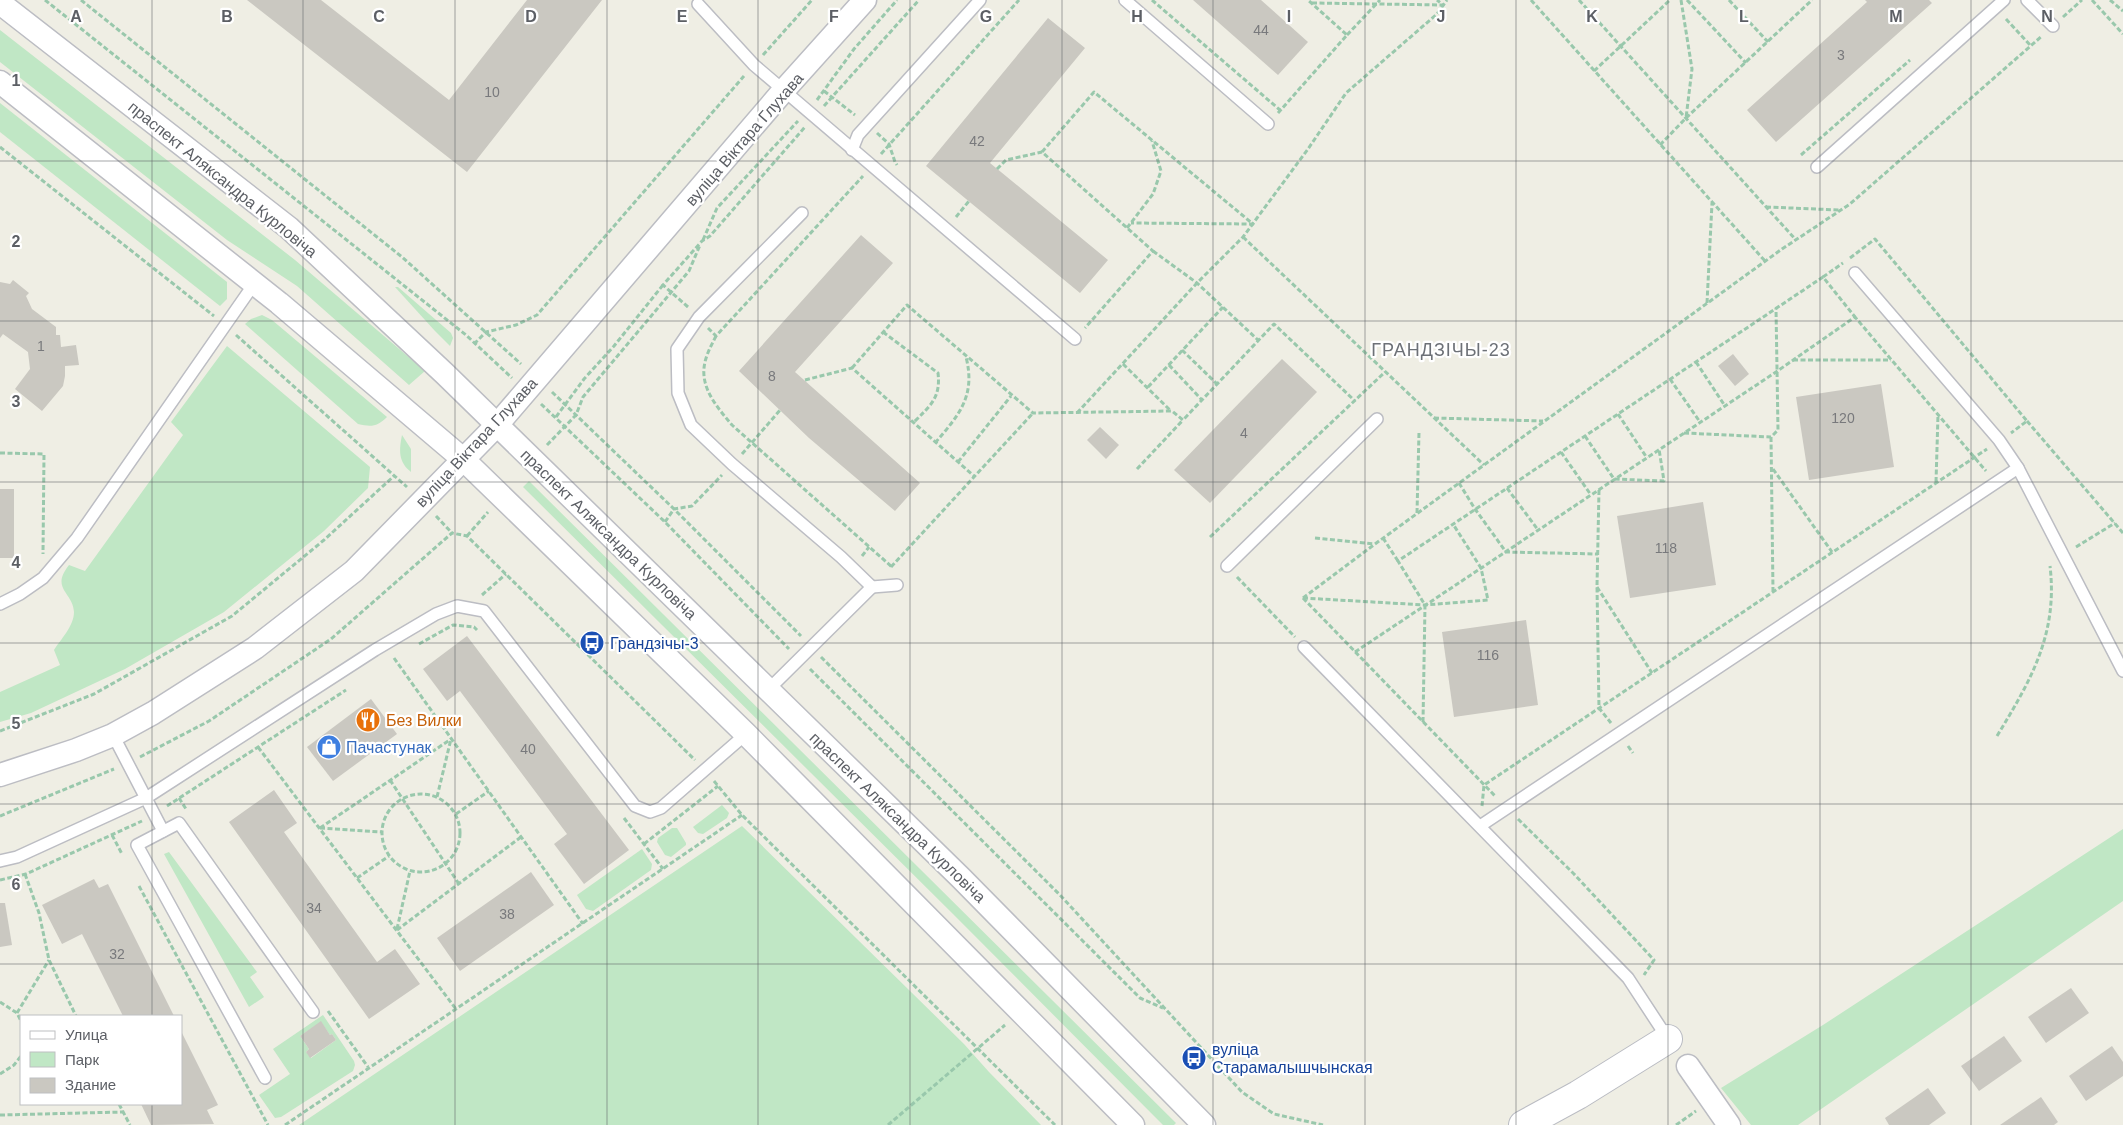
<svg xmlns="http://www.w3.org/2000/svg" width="2123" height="1125" font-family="Helvetica,sans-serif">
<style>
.green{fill:#c0e7c5;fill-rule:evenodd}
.building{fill:#cac8c1}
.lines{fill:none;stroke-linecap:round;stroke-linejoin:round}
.service-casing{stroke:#bcbdc3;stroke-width:14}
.minor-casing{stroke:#bcbdc3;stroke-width:25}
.secondary-casing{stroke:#babcc3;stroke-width:30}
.path{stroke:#99c8ac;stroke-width:3;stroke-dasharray:5 2.5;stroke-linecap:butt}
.service{stroke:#fff;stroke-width:11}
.minor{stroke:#fff;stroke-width:22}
.secondary{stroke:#fff;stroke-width:28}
.grid{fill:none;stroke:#5c5f65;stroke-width:1;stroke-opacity:0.55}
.labels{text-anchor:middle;stroke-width:4.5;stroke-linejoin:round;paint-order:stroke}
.number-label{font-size:14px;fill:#78797c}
.street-label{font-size:16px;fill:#5c5f65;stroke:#fff}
.transit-label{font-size:16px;fill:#164399;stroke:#fff;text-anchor:start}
.food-label{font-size:16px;fill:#c56008;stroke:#fff;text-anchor:start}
.shop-label{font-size:16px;fill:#366cbe;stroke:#fff;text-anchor:start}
.neighbourhood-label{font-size:18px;letter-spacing:1px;fill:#6d7177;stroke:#fff}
.grid-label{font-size:16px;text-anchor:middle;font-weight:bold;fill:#5c5f65;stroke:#fff;stroke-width:4.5;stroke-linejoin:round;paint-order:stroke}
</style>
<rect width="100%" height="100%" fill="#efeee4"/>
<g class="green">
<path d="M 0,30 L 295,260 L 425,371 L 409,385 L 297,286 L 227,240 L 0,62 Z"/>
<path d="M 0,103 L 227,282 L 227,299 L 220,306 L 0,132 Z"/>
<path d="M 395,287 L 398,287 L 451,333 L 453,338 L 450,346 L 435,331 Z"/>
<path d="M 262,315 L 272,320 L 387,417 C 377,427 371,427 358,424 L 245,324 L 251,319 Z"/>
<path d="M 227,346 L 370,467 L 368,488 L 324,531 L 224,612 L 125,669 L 31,713 L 0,722 L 0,692 L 60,665 L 54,650 C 61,639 74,626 74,612 C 73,592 50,589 69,565 L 85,571 L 183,435 L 171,422 Z"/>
<path d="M 402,435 L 411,449 L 411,472 C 398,462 399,450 402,435 Z"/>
<path d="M 529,481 L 1176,1123 L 1174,1125 L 1163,1125 L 953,914 L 523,487 Z"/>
<path d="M 722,805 L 729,813 L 727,818 L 703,834 L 698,833 L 693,827 Z"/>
<path d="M 742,826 L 964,1044 L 989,1072 L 1041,1125 L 299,1125 Z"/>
<path d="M 672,828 L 677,828 L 686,843 L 686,845 L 671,857 L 665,855 L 657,842 L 658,838 Z"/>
<path d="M 2123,829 L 2123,901 L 1798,1125 L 1751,1125 L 1721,1088 L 1823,1025 Z"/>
<path d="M 642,849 L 652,864 L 651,870 L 593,911 L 586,909 L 577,895 Z"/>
<path d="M 169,852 L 257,972 L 250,977 L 264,997 L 249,1007 L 164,854 Z"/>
<path d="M 323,1015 L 354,1061 L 355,1065 L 353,1071 L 281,1117 L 275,1118 L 259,1095 L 290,1074 L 273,1049 ZM 321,1022 L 330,1035 L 332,1034 L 336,1040 L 311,1058 L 306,1052 L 309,1049 L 300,1036 Z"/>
</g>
<g class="building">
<path d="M 247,0 L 321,0 L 449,100 L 527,0 L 602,0 L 467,172 Z"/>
<path d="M 1193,0 L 1261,0 L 1308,42 L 1278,75 Z"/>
<path d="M 1865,0 L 1929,0 L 1932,3 L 1776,142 L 1747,110 L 1867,2 Z"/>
<path d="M 1048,18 L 1085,48 L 990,163 L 1108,260 L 1080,293 L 926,166 Z"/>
<path d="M 861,235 L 893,263 L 795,372 L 920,483 L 895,511 L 809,438 L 739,371 Z"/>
<path d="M 13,280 L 29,293 L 26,296 L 32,309 L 56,327 L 56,335 L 60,335 L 61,347 L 76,345 L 79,365 L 65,366 L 65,376 L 63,386 L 42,411 L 15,389 L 30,369 L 28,352 L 3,334 L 0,338 L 0,282 L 10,284 Z"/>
<path d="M 1733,354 L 1749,374 L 1735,386 L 1718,366 Z"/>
<path d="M 1282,359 L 1317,392 L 1210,503 L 1174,470 Z"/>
<path d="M 1881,384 L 1894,467 L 1809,480 L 1796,397 Z"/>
<path d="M 1100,427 L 1119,445 L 1106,459 L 1087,440 Z"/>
<rect x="0" y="489" width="14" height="69"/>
<path d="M 1703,502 L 1716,585 L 1630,598 L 1617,516 Z"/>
<path d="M 1526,620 L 1538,705 L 1454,717 L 1442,632 Z"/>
<path d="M 467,636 L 629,850 L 584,884 L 554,844 L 567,834 L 460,691 L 447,701 L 423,669 Z"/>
<path d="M 371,699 L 397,734 L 333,781 L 307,747 Z"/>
<path d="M 274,790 L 297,823 L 284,832 L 377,962 L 395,949 L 420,984 L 369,1019 L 229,822 Z"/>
<path d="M 531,872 L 554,905 L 460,971 L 437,938 Z"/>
<path d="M 94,879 L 99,888 L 108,884 L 174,1016 L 123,1016 L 82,934 L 62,944 L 42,905 Z"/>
<path d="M 0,903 L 5,903 L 12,945 L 0,947 Z"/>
<path d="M 2071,988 L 2089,1013 L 2046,1043 L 2028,1017 Z"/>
<path d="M 321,1021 L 330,1035 L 332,1034 L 336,1040 L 310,1058 L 306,1052 L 309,1049 L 300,1036 Z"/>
<path d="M 181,1031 L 218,1105 L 207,1110 L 214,1124 L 151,1125 L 141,1104 L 181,1104 Z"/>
<path d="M 2004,1036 L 2022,1061 L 1979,1091 L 1961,1066 Z"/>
<path d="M 2112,1046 L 2123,1062 L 2123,1076 L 2086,1101 L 2069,1076 Z"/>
<path d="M 1928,1088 L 1946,1113 L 1929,1125 L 1889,1125 L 1885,1118 Z"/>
<path d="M 2041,1097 L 2058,1122 L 2054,1125 L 2000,1125 Z"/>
</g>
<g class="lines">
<defs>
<g id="service">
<path d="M 1125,0 L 1268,124"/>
<path d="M 2027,0 L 2053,26"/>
<path d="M 698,4 L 754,65 L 1075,339"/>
<path d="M 852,150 L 858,135 L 980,0"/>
<path d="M 1817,167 L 2004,0"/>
<path d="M 802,213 L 699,317 L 677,349 L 678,393 L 691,425 L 732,464 L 841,557 L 872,587 L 897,585"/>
<path d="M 1855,273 L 1999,440 L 2018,468 L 2123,671"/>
<path d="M 1227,566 L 1377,419"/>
<path d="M 0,604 L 20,594 L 43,578 L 77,538 L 254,284"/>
<path d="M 1304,647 L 1628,978 L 1668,1039"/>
<path d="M 768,690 L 872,587"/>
<path d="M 113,735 L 163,831"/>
<path d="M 1480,826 L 2018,468"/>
<path d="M 0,861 L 17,857 L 146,798 L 375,650 L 436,614 L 457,606 L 484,611 L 635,806 L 650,812 L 661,808 L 746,734"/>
<path d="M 265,1078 L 137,845 L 179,823 L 313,1012"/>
</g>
<g id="minor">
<path d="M 0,3 L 289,228 L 445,374 L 961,878 L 1204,1125"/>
<path d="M 0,82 L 279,303 L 464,460 L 746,734 L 1133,1125"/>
<path d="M 0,775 L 76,750 L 113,735 L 153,713 L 255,648 L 354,571 L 497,425 L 784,90 L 865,0"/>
<path d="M 1688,1066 L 1729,1125"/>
</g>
<path id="secondary" d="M 1523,1125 L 1578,1095 L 1668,1039"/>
</defs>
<use href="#service" class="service-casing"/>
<use href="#minor" class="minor-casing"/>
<use href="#secondary" class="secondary-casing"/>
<g class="path">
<path d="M 45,0 L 466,335 L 512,378"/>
<path d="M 81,0 L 402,257 L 521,364"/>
<path d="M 1152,0 L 1280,110"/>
<path d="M 1531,0 L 1765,261"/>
<path d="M 1579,0 L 1796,240"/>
<path d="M 1681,0 L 1692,69 L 1686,118"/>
<path d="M 1687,0 L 1746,63"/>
<path d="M 1729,0 L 1768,42"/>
<path d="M 2092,0 L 2123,34"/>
<path d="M 2110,0 L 2123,11"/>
<path d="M 1312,3 L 1443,5 L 1437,0"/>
<path d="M 2063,17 L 2082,0"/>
<path d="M 2006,19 L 2031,46"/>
<path d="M 1347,35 L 1380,0"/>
<path d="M 763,55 L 812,0"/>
<path d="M 1594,71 L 1670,0"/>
<path d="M 824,91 L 855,115"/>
<path d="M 817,100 L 854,49 L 897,0"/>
<path d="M 824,106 L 919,0"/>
<path d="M 1278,113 L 1347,35 L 1308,0"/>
<path d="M 877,133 L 889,144 L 895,162 L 897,165"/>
<path d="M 1660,145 L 1686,118 L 1812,0"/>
<path d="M 0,147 L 214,316"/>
<path d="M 1042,152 L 1094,92 L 1253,224 L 1131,223"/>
<path d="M 881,154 L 1019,0"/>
<path d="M 1801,155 L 1910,60"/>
<path d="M 997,169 L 1006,160 L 1042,152 L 1153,251 L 1085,328"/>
<path d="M 1766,207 L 1840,210"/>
<path d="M 956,217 L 969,201"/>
<path d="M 1127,228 L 1153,194 L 1161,171 L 1152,141"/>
<path d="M 1243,237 L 1484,465"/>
<path d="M 703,240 L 717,208 L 798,121"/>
<path d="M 1153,251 L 1197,283 L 1258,340"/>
<path d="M 1850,258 L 1875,239 L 2027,421 L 2011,433"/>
<path d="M 1823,277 L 1843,263"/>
<path d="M 1707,303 L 1712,203"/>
<path d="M 688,307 L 663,285 L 702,241 L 710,236 L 805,127"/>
<path d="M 708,328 L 716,336 L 863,176"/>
<path d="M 883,332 L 938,373 C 941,398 930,406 913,423"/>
<path d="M 236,335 L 407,487"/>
<path d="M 716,336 C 712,344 707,353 705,362 C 699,387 717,407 732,425 L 892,567"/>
<path d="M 474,344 L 486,332 L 516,325 L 537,315 L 744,76"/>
<path d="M 1182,350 L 1217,384"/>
<path d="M 1793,360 L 1891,360"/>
<path d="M 1696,362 L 1725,406"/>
<path d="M 1123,364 L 1171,411"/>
<path d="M 1169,365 L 1202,400"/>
<path d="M 852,368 L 907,305 L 1033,413 L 1172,411 L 1183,420 L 1274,324 L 1355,401"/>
<path d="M 1670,379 L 1700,422"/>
<path d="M 805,380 L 852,368 L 975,477"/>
<path d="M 1148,387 L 1223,307"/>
<path d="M 552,392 L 674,509 L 801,636"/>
<path d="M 541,404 L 665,522 L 789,649"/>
<path d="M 1077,413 L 1197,283 L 1243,237 L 1308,149 L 1346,93 L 1437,14 L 1447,0"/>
<path d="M 1618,414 L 1647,458"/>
<path d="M 556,417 L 584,379 L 614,346 L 663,285"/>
<path d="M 1434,418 L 1543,421"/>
<path d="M 2027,421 L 2123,533"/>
<path d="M 1684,433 L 1771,437 L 1778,430 L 1776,308"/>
<path d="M 1585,436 L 1614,479 L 1664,481 L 1659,449"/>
<path d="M 1771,437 L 1773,591"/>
<path d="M 935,443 C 959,415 976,396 966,357"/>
<path d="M 547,445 L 576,415 L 583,397 L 689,271 L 700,245"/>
<path d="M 1561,452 L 1591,495"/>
<path d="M 0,453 L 44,454 L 43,554"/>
<path d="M 742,454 L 781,409"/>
<path d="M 958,462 L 1011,396"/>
<path d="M 1137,469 L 1183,420"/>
<path d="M 1773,469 L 1832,552"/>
<path d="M 1936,482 L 1938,415"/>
<path d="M 1459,483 L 1475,509 L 1506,552 L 1598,554"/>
<path d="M 1507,488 L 1538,530"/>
<path d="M 1599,490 L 1597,586 L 1599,708 L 1611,723"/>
<path d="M 1417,513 L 1419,432"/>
<path d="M 436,516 L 452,533"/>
<path d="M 665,522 L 674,509 L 692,506 L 722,475"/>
<path d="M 467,536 L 488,512"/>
<path d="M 1210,537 L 1385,372"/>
<path d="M 1315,538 L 1374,544"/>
<path d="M 1383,538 L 1398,561"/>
<path d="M 2076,547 L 2115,523"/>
<path d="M 862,556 L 869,547"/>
<path d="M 891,567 L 1033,413"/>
<path d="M 1237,577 L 1295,637"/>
<path d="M 1597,587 L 1652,673"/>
<path d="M 482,595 L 506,574"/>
<path d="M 1303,598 L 1375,544 L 1782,249 L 1850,204 L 2042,36"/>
<path d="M 1303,598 L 1496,797"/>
<path d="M 1303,598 L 1425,605 L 1488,600 L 1481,568 L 1453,524"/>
<path d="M 419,644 L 453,625 L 474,627 L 477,630"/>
<path d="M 1355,652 L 1776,372 L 1855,317 L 1986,471"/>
<path d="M 821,657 L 1060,895 L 1242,1092 L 1274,1114 L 1323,1125"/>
<path d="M 394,658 L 583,924"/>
<path d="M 810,669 L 1140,998 L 1163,1008"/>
<path d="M 1423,722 L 1425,605 L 1398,561 L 1823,277 L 1855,317"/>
<path d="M 0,731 L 94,694 L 232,616 L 324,540 L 394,476"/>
<path d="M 1997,736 C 2031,680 2058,634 2050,566"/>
<path d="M 1628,746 L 1633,753"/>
<path d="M 258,747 L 456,1009"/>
<path d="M 140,757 L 209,721 L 331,639 L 452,533 L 467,536 L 695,760"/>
<path d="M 390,780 L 459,884"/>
<path d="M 714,781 L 742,815 L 1055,1125"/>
<circle cx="421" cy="833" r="39"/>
<path d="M 437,797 L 451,739"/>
<path d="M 179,798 L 186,809"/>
<path d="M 167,806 L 346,690"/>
<path d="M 1482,806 L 1484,785 L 1987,449"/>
<path d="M 456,814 L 489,791"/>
<path d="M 0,816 L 114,769"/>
<path d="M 624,818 L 663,869"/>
<path d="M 1518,819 L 1574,874 L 1654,960 L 1644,975"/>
<path d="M 320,828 L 451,739"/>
<path d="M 320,828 L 382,832"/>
<path d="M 112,835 L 122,854"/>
<path d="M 644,844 L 718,786"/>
<path d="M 25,874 L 39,913 L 49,960 L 76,1016"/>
<path d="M 357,878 L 389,856"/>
<path d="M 0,880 L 26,874 L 142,821"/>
<path d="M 139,886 L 268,1125"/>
<path d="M 397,929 L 410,871"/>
<path d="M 397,930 L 521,837"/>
<path d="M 0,1002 L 17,1013 L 21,1021"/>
<path d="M 328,1011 L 368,1067"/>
<path d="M 17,1013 L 49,960"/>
<path d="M 0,1074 L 14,1065 L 21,1056"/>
<path d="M 119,1104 L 130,1125"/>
<path d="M 0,1115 L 123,1112"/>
<path d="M 285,1125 L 742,815"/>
<path d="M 888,1125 L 1005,1025"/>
<path d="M 1676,1125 L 1696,1111"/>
</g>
<use href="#service" class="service"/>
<use href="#minor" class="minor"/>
<use href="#secondary" class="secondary"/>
</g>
<path class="grid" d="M 152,0 L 152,1016M 303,0 L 303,1125M 455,0 L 455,1125M 607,0 L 607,1125M 758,0 L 758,1125M 910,0 L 910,1125M 1062,0 L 1062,1125M 1213,0 L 1213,1125M 1365,0 L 1365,1125M 1516,0 L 1516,1125M 1668,0 L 1668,1125M 1820,0 L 1820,1125M 1971,0 L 1971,1125M 0,161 L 2123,161M 0,321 L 2123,321M 0,482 L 2123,482M 0,643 L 2123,643M 0,804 L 2123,804M 0,964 L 2123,964M 152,1104 L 152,1125"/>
<defs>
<symbol id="bus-disc" viewBox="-11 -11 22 22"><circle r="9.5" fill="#1a4fb4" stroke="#fff"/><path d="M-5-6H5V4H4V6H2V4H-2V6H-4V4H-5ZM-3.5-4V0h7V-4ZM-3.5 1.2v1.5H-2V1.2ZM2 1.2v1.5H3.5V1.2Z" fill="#fff"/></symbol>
<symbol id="restaurant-disc" viewBox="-11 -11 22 22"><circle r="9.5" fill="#e8710a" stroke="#fff"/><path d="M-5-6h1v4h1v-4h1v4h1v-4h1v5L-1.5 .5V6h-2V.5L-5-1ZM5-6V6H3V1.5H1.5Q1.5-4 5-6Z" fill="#fff"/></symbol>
<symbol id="shop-disc" viewBox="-11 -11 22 22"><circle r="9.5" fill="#3f7fe0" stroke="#fff"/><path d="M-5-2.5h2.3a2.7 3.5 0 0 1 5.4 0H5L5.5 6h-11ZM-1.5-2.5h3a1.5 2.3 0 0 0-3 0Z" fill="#fff"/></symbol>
</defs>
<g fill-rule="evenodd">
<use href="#bus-disc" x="578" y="629" width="28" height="28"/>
<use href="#restaurant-disc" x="354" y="706" width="28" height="28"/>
<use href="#shop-disc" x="315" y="733" width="28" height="28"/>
<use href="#bus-disc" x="1180" y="1044" width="28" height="28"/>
</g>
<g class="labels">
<g class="number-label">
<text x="1261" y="35">44</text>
<text x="1841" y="60">3</text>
<text x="492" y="97">10</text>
<text x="977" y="146">42</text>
<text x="41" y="351">1</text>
<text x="772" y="381">8</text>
<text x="1843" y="423">120</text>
<text x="1244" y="438">4</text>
<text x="1666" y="553">118</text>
<text x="1488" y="660">116</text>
<text x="528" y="754">40</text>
<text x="314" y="913">34</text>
<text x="507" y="919">38</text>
<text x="117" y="959">32</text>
</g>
<g class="street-label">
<text transform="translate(744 139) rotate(-49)" y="6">вуліца Віктара Глухава</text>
<text transform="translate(223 179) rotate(39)" y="6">праспект Аляксандра Курловіча</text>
<text transform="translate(476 442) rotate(-47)" y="6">вуліца Віктара Глухава</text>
<text transform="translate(609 534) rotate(44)" y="6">праспект Аляксандра Курловіча</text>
<text transform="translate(898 817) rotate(44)" y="6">праспект Аляксандра Курловіча</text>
</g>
<g class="transit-label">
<text x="610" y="649">Грандзічы-3</text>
<text x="1212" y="1055">вуліца<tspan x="1212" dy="18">Старамалышчынская</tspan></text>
</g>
<g class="food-label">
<text x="386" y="726">Без Вилки</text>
</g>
<g class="shop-label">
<text x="346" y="753">Пачастунак</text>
</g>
<g class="neighbourhood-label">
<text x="1441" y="356">ГРАНДЗІЧЫ-23</text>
</g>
</g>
<g class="grid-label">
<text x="76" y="22">A</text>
<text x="227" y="22">B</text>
<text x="379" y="22">C</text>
<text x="531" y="22">D</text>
<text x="682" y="22">E</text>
<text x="834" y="22">F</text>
<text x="986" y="22">G</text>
<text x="1137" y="22">H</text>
<text x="1289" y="22">I</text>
<text x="1441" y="22">J</text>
<text x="1592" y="22">K</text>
<text x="1744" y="22">L</text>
<text x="1896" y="22">M</text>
<text x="2047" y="22">N</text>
<text x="16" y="86">1</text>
<text x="16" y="247">2</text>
<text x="16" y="407">3</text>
<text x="16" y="568">4</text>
<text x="16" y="729">5</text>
<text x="16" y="890">6</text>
</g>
<rect x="20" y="1015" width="162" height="90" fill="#ffffff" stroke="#bebfc1"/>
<rect x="30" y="1031" width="25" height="8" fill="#ffffff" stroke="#bebfc1"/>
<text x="65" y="1040" font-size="15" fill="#5c5f65">Улица</text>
<rect x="30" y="1052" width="25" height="15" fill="#c0e7c5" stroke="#bebfc1"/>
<text x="65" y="1065" font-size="15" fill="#5c5f65">Парк</text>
<rect x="30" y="1078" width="25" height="15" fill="#cac8c1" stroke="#bebfc1"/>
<text x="65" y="1090" font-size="15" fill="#5c5f65">Здание</text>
</svg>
